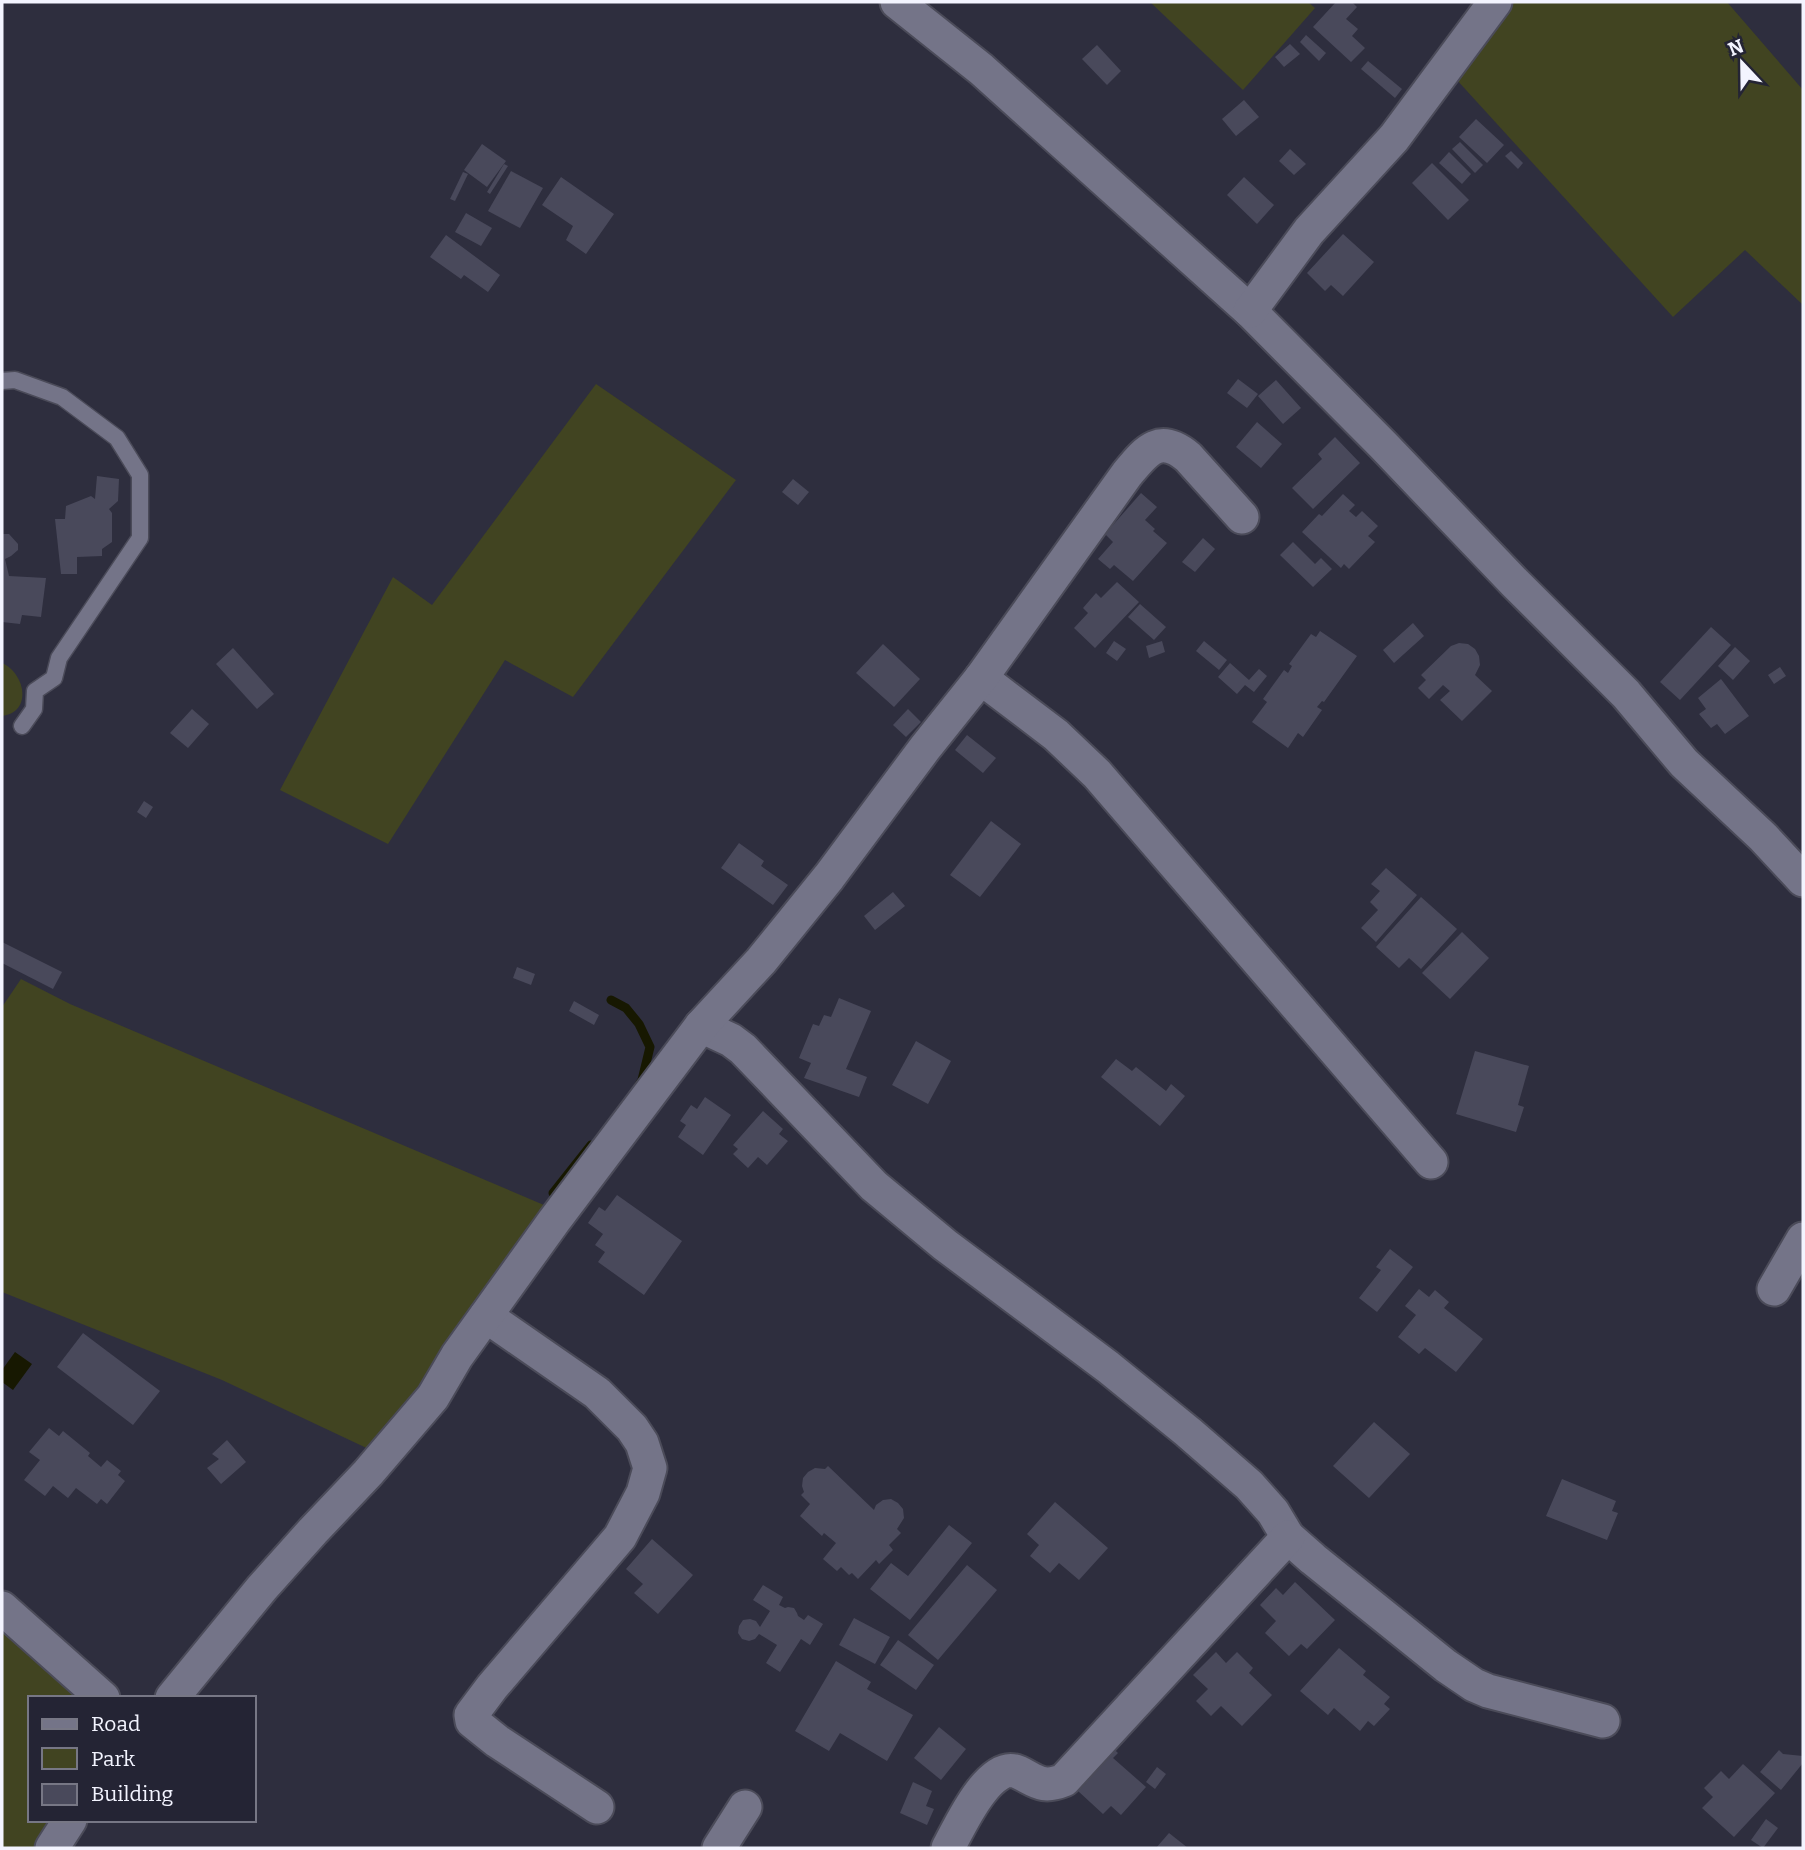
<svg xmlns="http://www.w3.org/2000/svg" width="1805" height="1850" font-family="Bitter,serif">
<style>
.green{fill:#414421}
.water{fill:#171801}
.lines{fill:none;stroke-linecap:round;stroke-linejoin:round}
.stream{stroke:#171801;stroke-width:9}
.building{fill:#49495b}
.lane-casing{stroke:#4b4b59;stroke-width:19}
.street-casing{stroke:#4b4b59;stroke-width:37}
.lane{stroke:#747488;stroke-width:16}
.street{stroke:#747488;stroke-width:33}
</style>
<rect width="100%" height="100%" fill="#2e2e3e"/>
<g class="green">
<path d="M 1150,2 L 1308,2 L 1315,8 L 1243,90 Z"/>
<path d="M 1508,2 L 1727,2 L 1803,90 L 1803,305 L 1745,250 L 1673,317 L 1456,79 Z"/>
<path d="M 596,384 L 736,480 L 573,697 L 505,660 L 388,844 L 280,790 L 393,577 L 432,605 Z"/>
<path d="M 2,663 C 25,673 33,712 2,716 Z"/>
<path d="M 21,979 L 70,1004 L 551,1208 L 375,1452 L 222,1380 L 2,1292 L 2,1007 Z"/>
<path d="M 2,1626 L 84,1698 L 30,1698 L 30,1820 L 63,1820 L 44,1848 L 2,1848 Z"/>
</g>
<path class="water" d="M 15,1352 L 32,1364 L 13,1390 L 2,1382 L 2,1370 Z"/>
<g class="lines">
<g class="stream">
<path d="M 611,1000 L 626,1008 L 639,1024 L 650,1047 L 642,1080 L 639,1085"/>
<path d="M 553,1193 L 591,1145"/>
</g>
</g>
<g class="building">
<path d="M 1336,2 L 1352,2 L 1357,7 L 1346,19 L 1358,29 L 1352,36 L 1365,48 L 1351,62 L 1313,27 Z"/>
<path d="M 1306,35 L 1326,53 L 1319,61 L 1300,42 Z"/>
<path d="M 1290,44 L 1300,54 L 1284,67 L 1275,57 Z"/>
<path d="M 1097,45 L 1121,71 L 1107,85 L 1082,59 Z"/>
<path d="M 1368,61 L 1402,89 L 1395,98 L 1361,69 Z"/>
<path d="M 1244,100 L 1259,117 L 1236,136 L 1222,119 Z"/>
<path d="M 1476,119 L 1504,145 L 1487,163 L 1459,137 Z"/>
<path d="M 1460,142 L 1483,165 L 1475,173 L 1452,149 Z"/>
<path d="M 482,144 L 506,161 L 487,187 L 464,170 Z"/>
<path d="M 1290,149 L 1306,164 L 1294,175 L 1279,161 Z"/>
<path d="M 1511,151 L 1523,163 L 1518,169 L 1505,156 Z"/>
<path d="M 1449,152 L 1471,174 L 1462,184 L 1439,163 Z"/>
<path d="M 1432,163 L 1469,200 L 1448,220 L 1412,183 Z"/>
<path d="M 504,164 L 508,166 L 490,194 L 487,192 Z"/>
<path d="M 511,171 L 543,188 L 520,228 L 488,211 Z"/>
<path d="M 463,172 L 468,174 L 455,201 L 450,199 Z"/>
<path d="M 561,177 L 614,214 L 586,254 L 566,240 L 573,226 L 542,205 Z"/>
<path d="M 1244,177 L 1274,205 L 1257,224 L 1227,195 Z"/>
<path d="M 466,213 L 492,228 L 481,246 L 455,232 Z"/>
<path d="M 1343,234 L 1374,262 L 1343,296 L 1331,285 L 1325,291 L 1307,273 Z"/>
<path d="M 446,235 L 500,275 L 488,292 L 464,275 L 461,279 L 430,257 Z"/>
<path d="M 1238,379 L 1258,394 L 1247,408 L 1227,393 Z"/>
<path d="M 1276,380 L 1301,408 L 1283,424 L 1258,396 Z"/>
<path d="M 1257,422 L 1282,444 L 1261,468 L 1236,447 Z"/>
<path d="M 1335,437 L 1360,463 L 1313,509 L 1292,488 L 1322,459 L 1318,454 Z"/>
<path d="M 97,476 L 119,479 L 118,501 L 109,509 L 112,513 L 112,542 L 102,549 L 102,556 L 77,557 L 77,574 L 61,574 L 55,519 L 65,519 L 66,506 L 91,496 L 95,499 Z"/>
<path d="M 793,479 L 809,492 L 798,505 L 782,492 Z"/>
<path d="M 1141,493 L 1157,507 L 1145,520 L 1155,529 L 1153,531 L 1167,543 L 1133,581 L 1114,565 L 1110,569 L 1098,559 L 1113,542 L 1105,534 Z"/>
<path d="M 1343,494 L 1355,505 L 1349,511 L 1356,517 L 1362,511 L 1378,526 L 1368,536 L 1375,542 L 1349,569 L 1344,564 L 1341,568 L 1302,532 L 1319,514 L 1322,516 Z"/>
<path d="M 2,534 L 9,534 L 18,544 L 18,550 L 11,556 L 5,559 L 9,576 L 46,578 L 41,617 L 22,615 L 20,624 L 2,622 Z"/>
<path d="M 1203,538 L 1215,549 L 1195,572 L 1182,562 Z"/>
<path d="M 1293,542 L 1315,564 L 1321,558 L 1332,569 L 1313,587 L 1280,555 Z"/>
<path d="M 1117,582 L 1139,602 L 1095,648 L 1074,628 L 1088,613 L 1083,608 L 1096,593 L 1101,598 Z"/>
<path d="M 1140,604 L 1166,627 L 1154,640 L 1128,617 Z"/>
<path d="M 1413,623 L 1424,636 L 1394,663 L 1383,650 Z"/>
<path d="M 1711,627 L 1731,645 L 1680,700 L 1660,682 Z"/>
<path d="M 1320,631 L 1357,656 L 1324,702 L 1322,701 L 1317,707 L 1322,710 L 1303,737 L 1298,733 L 1288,748 L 1252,722 L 1267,702 L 1263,699 L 1284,670 L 1288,673 L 1292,666 L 1289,664 L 1311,634 L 1316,637 Z"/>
<path d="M 1114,641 L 1126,649 L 1117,661 L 1106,653 Z"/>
<path d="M 1162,641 L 1165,652 L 1149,658 L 1146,646 Z"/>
<path d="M 1204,641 L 1227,660 L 1219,670 L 1196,651 Z"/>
<path d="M 1459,643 L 1468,644 L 1475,649 L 1479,656 L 1480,665 L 1475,675 L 1492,691 L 1462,721 L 1440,700 L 1450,691 L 1443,685 L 1429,699 L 1418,688 L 1426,680 L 1421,675 L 1451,646 Z"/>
<path d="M 883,644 L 920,679 L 894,707 L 856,673 Z"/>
<path d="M 1735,647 L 1750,661 L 1733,680 L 1718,666 Z"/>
<path d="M 233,648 L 274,694 L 257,709 L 216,664 Z"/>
<path d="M 1230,663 L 1249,680 L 1259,669 L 1267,676 L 1254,692 L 1245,685 L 1237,694 L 1218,677 Z"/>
<path d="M 1780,667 L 1786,676 L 1774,684 L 1768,675 Z"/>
<path d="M 1721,679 L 1749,716 L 1725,734 L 1717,724 L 1711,728 L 1699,714 L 1706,709 L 1698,698 Z"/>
<path d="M 192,709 L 209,724 L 188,748 L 170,733 Z"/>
<path d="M 908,709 L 921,722 L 906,737 L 893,725 Z"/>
<path d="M 967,735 L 996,758 L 983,773 L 955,750 Z"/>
<path d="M 144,801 L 153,807 L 146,818 L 137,812 Z"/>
<path d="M 991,821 L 1021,844 L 980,897 L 950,875 Z"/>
<path d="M 739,843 L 764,861 L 761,866 L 788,885 L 773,905 L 721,868 Z"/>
<path d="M 1386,868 L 1417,895 L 1376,942 L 1361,928 L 1378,910 L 1370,902 L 1380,891 L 1371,884 Z"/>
<path d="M 893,892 L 905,906 L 875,930 L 864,916 Z"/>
<path d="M 1421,897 L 1457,929 L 1421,969 L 1409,958 L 1399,968 L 1376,947 Z"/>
<path d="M 1462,932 L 1489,958 L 1450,999 L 1422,973 Z"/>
<path d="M 2,942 L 62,972 L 53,989 L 2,963 Z"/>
<path d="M 517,967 L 535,974 L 531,985 L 513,978 Z"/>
<path d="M 839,998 L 871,1011 L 846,1069 L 867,1077 L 859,1097 L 804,1078 L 811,1063 L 799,1058 L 813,1024 L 819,1026 L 824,1015 L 831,1017 Z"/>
<path d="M 574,1001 L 599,1015 L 594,1025 L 569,1011 Z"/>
<path d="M 916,1041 L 951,1061 L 928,1104 L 892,1085 Z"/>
<path d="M 1475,1051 L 1529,1066 L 1518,1105 L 1524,1107 L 1516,1132 L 1456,1114 Z"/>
<path d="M 1116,1059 L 1132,1071 L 1136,1067 L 1166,1091 L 1171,1084 L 1185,1096 L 1160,1126 L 1101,1077 Z"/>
<path d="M 705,1097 L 731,1115 L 703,1155 L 678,1137 L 686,1125 L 680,1121 L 691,1105 L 697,1109 Z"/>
<path d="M 763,1111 L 783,1129 L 779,1134 L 788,1141 L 767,1165 L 758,1157 L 748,1168 L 733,1154 L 738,1149 L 733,1145 Z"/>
<path d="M 617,1195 L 682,1241 L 644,1295 L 598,1262 L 605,1252 L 595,1245 L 603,1234 L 588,1223 L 599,1207 L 605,1211 Z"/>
<path d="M 1390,1249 L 1413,1267 L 1377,1312 L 1359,1298 L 1381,1270 L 1376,1267 Z"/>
<path d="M 1419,1289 L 1429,1297 L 1435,1290 L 1449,1302 L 1444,1308 L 1483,1339 L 1456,1372 L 1425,1348 L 1419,1354 L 1398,1337 L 1416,1315 L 1405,1306 Z"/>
<path d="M 83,1333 L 160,1391 L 133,1425 L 57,1367 Z"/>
<path d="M 1374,1422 L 1410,1454 L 1369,1498 L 1333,1466 Z"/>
<path d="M 49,1428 L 59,1436 L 63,1431 L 90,1453 L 88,1456 L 101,1467 L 107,1460 L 121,1471 L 118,1475 L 125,1481 L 107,1504 L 101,1499 L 97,1504 L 76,1488 L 68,1498 L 53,1486 L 45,1496 L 24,1480 L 40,1460 L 29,1452 Z"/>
<path d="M 227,1440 L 246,1462 L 221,1484 L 207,1468 L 219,1459 L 212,1454 Z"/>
<path d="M 828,1466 L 874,1510 L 876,1505 L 883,1500 L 891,1499 L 898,1503 L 903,1509 L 904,1518 L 897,1529 L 901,1533 L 889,1545 L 893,1550 L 879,1564 L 876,1560 L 858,1579 L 852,1573 L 849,1575 L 841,1567 L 837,1571 L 823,1559 L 836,1543 L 824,1533 L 822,1536 L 800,1516 L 810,1504 L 801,1495 L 804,1492 L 802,1486 L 803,1478 L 808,1472 L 815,1468 L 825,1469 Z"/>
<path d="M 1562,1479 L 1616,1501 L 1612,1511 L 1618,1513 L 1607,1540 L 1546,1516 Z"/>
<path d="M 1055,1502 L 1108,1548 L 1079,1580 L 1059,1563 L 1050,1573 L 1030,1556 L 1039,1545 L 1027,1534 Z"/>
<path d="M 949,1525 L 972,1543 L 910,1620 L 870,1589 L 891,1563 L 908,1576 Z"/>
<path d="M 652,1539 L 693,1575 L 658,1614 L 634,1593 L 643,1584 L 626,1569 Z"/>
<path d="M 967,1565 L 997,1590 L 938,1660 L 908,1635 Z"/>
<path d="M 1295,1582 L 1335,1620 L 1307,1649 L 1301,1644 L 1289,1656 L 1265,1633 L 1276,1621 L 1260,1605 L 1276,1588 L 1283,1595 Z"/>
<path d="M 763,1585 L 783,1597 L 779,1605 L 785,1608 L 788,1607 L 794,1608 L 797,1613 L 798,1616 L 804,1620 L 808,1615 L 823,1624 L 810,1645 L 801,1639 L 780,1672 L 766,1663 L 777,1645 L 759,1634 L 755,1639 L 749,1641 L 742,1639 L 738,1633 L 739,1626 L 743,1620 L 750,1619 L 756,1621 L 760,1627 L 770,1611 L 753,1600 Z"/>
<path d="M 854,1618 L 890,1637 L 875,1664 L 839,1645 Z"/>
<path d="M 898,1640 L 934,1665 L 916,1690 L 880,1665 Z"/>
<path d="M 1339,1648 L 1366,1671 L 1363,1675 L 1390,1697 L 1384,1704 L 1390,1709 L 1374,1726 L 1368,1721 L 1360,1731 L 1334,1708 L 1328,1715 L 1300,1691 Z"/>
<path d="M 1216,1652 L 1226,1663 L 1237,1652 L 1253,1668 L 1249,1673 L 1272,1695 L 1242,1726 L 1221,1706 L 1211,1716 L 1196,1701 L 1208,1689 L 1193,1675 Z"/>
<path d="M 836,1661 L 871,1682 L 867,1689 L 913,1715 L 887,1761 L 840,1733 L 829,1751 L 795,1731 Z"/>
<path d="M 939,1727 L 966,1749 L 941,1780 L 914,1758 Z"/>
<path d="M 1106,1742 L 1118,1753 L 1113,1758 L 1146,1787 L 1121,1815 L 1111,1806 L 1103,1814 L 1078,1791 L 1086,1782 L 1077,1774 Z"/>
<path d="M 1779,1750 L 1783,1754 L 1803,1756 L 1803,1763 L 1781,1790 L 1760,1772 Z"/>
<path d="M 1743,1764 L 1775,1793 L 1734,1837 L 1702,1808 L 1713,1797 L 1704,1788 L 1721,1771 L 1729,1779 Z"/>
<path d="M 1157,1767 L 1166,1774 L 1155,1789 L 1146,1782 Z"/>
<path d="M 913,1782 L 932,1791 L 926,1806 L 934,1809 L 927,1825 L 900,1813 Z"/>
<path d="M 1766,1819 L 1778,1828 L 1763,1848 L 1751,1840 Z"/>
<path d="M 1169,1833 L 1188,1848 L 1156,1848 Z"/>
</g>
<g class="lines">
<defs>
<path id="lane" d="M 2,381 L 15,380 L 62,397 L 117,438 L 140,475 L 140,538 L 59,658 L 54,678 L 35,691 L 34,709 L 22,726"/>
<g id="street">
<path d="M 897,2 L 981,69 L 1250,311 L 1383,445 L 1515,583 L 1626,694 L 1684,763 L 1763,837 L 1803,880"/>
<path d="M 1250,311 L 1309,231 L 1394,138 L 1495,2"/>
<path d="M 981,678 L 1056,735 L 1097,774 L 1431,1162"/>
<path d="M 701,1026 L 731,1040 L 743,1049 L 874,1186 L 945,1245 L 1108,1367 L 1188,1432 L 1249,1485 L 1273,1512 L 1288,1537 L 1313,1559 L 1446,1666 L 1474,1685 L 1488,1691 L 1603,1721"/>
<path d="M 1774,1289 L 1803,1239"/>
<path d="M 486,1316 L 597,1393 L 632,1428 L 642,1443 L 650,1468 L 643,1493 L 620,1537 L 492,1687 L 471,1715 L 472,1721 L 497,1741 L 597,1807"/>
<path d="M 2,1608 L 103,1698"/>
<path d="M 172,1698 L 262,1588 L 313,1531 L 368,1473 L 433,1397 L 457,1356 L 554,1221 L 701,1026 L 761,961 L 829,877 L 925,748 L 981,678 L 1127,474 C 1146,451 1159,433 1188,457 L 1242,517"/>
<path d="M 52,1848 L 70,1820"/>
<path d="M 719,1848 L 745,1807"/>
<path d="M 948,1848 C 959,1828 989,1760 1018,1772 C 1037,1781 1042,1789 1064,1780 L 1288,1537"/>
</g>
</defs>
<use href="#lane" class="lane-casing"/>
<use href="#street" class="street-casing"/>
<use href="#lane" class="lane"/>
<use href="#street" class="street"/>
</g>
<rect width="1805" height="1850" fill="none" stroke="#f3f4ff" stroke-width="7"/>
<rect x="28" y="1696" width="228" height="126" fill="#242434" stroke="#777785" stroke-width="2"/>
<rect x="42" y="1719" width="35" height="10" fill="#747488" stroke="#777785" stroke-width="2"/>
<text x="91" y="1731" font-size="21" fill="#f3f4ff">Road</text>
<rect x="42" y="1748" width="35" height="21" fill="#414421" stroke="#777785" stroke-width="2"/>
<text x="91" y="1766" font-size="21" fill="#f3f4ff">Park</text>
<rect x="42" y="1784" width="35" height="21" fill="#49495b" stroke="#777785" stroke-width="2"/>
<text x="91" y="1801" font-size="21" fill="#f3f4ff">Building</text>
<g transform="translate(1742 63) rotate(338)" stroke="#242434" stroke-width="5" paint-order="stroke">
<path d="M0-5L12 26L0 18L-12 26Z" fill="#f3f4ff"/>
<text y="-10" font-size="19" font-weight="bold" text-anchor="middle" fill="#f3f4ff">N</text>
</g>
</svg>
